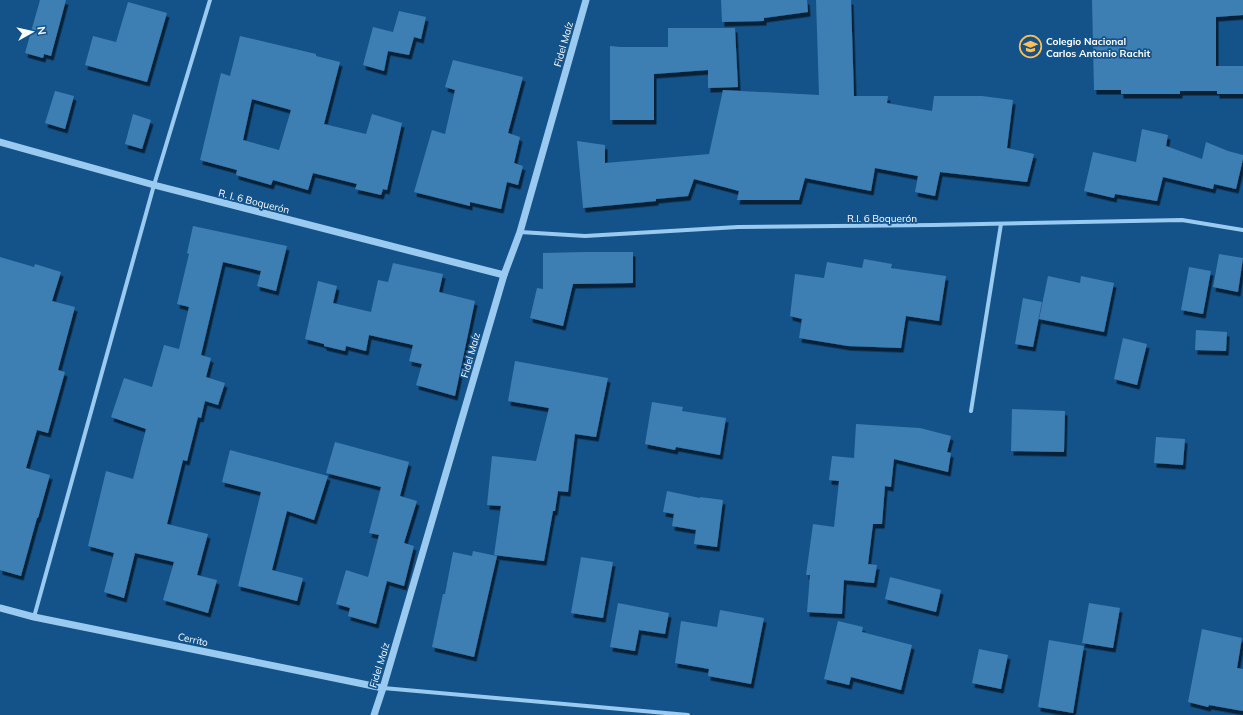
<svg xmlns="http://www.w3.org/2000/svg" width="1243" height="715" font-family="Mulish,sans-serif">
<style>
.building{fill:#3c7eb3;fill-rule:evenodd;filter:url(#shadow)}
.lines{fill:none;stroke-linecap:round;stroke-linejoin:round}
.minor{stroke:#9acaf0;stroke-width:4}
.tertiary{stroke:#9acaf0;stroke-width:7}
.labels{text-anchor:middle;stroke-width:3.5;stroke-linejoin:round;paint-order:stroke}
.poi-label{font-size:10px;font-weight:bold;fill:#fff;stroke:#13538a;text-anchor:start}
.street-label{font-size:10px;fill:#fff;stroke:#13538a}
</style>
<defs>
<filter id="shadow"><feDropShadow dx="2.5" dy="4.5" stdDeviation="0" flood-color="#0009"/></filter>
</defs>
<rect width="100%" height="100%" fill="#13538a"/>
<g class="building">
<path d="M 40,0 L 66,0 L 51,56 L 44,54 L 43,58 L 25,53 Z"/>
<path d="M 721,0 L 807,0 L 808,12 L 764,18 L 764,21 L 722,22 Z"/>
<path d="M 816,0 L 851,0 L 854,96 L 888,96 L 887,103 L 932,111 L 934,96 L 982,96 L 1013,100 L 1007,148 L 1034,154 L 1027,182 L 940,172 L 935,196 L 915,192 L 918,176 L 875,168 L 871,191 L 805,178 L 799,200 L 737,200 L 739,191 L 694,179 L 688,196 L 656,199 L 656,201 L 583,208 L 577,141 L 605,145 L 605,163 L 709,154 L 723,90 L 819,95 Z"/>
<path d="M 1092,0 L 1243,0 L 1243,15 L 1216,17 L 1216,66 L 1243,66 L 1243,94 L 1217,94 L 1217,91 L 1180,91 L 1180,94 L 1121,94 L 1121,90 L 1094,90 Z"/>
<path d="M 128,2 L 167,13 L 147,82 L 85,65 L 93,36 L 116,42 Z"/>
<path d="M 399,11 L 426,17 L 421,39 L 414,37 L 409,55 L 388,51 L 384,71 L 363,65 L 373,27 L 393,32 Z"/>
<path d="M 668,28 L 735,28 L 738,87 L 708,88 L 708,70 L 654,74 L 654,120 L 610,120 L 610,46 L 620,47 L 668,47 Z"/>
<path d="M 240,36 L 316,54 L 316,56 L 340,62 L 324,124 L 366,134 L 372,114 L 402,123 L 387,190 L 383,189 L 381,195 L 355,189 L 357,184 L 313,173 L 308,190 L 273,180 L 271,185 L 236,175 L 237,170 L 200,160 L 221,73 L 230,76 ZM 252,99 L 291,110 L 279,150 L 243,140 Z"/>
<path d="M 453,60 L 523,77 L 508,133 L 520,137 L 514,163 L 523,166 L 518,185 L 507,182 L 501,209 L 470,202 L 470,206 L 414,192 L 432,130 L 445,134 L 455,90 L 445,87 Z"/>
<path d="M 55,91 L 74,96 L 65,129 L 45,123 Z"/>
<path d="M 133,114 L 151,120 L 142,149 L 125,144 Z"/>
<path d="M 1142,129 L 1168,135 L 1166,146 L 1202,159 L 1206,142 L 1228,151 L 1243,155 L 1243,159 L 1236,189 L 1214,184 L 1213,189 L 1163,177 L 1157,201 L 1115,194 L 1114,198 L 1084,191 L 1093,152 L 1136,162 Z"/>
<path d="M 193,226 L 287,246 L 276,291 L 257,286 L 261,271 L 223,262 L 201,355 L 211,358 L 206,377 L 225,383 L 218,405 L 205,401 L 201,418 L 198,417 L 187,461 L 183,460 L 167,524 L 208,534 L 197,575 L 217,580 L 208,613 L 163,600 L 174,562 L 135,553 L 124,598 L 104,592 L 114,553 L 88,546 L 106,471 L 133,479 L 146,429 L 111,417 L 124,378 L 152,387 L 164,345 L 179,349 L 189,307 L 177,304 L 189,254 L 187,253 Z"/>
<path d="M 584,252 L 633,252 L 633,283 L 573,284 L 563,326 L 530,318 L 537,288 L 543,289 L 543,253 Z"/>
<path d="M 1219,254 L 1243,258 L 1238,292 L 1213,287 Z"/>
<path d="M 0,257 L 34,267 L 35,264 L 61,272 L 52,301 L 75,307 L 58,370 L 65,372 L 48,433 L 37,430 L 26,468 L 50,475 L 38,518 L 37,518 L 21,576 L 0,570 Z"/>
<path d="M 864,259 L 892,264 L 891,268 L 946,276 L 939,321 L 906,316 L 901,348 L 848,346 L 799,338 L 802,319 L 790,316 L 795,274 L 824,278 L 827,262 L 862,268 Z"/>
<path d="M 393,263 L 443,274 L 439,292 L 475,301 L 455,396 L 416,385 L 422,364 L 409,361 L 413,345 L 369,335 L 366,351 L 346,346 L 345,351 L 324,346 L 324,344 L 305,339 L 318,281 L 337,286 L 333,303 L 371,312 L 378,280 L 388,282 Z"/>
<path d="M 1189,267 L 1211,271 L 1203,314 L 1181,310 Z"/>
<path d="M 1048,276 L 1080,283 L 1081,276 L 1114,283 L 1104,332 L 1039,319 Z"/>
<path d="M 1023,298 L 1042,302 L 1033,347 L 1015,344 Z"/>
<path d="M 1196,330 L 1227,332 L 1226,351 L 1195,350 Z"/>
<path d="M 1123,338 L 1147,344 L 1137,385 L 1114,379 Z"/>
<path d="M 515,361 L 608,378 L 596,437 L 575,434 L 568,492 L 558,491 L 555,511 L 553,511 L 544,561 L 494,555 L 501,506 L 487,505 L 492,456 L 536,461 L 549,408 L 508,401 Z"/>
<path d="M 652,402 L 683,407 L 682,411 L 726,418 L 720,455 L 676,447 L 675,450 L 645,444 Z"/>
<path d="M 1012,409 L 1065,411 L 1064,452 L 1011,451 Z"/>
<path d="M 856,424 L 920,428 L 951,436 L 947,452 L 951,453 L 948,472 L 894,459 L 891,487 L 885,486 L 882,524 L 873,524 L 868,564 L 877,565 L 874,583 L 844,580 L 842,614 L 807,612 L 810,575 L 806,575 L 813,524 L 834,527 L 839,481 L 829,480 L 832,456 L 854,458 Z"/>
<path d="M 1156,437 L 1185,439 L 1183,465 L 1154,463 Z"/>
<path d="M 335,442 L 409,462 L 400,496 L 417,501 L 404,543 L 414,546 L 404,586 L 387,581 L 376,624 L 348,616 L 350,608 L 336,604 L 346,570 L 368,577 L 379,535 L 369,533 L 381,487 L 326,473 Z"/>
<path d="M 230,450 L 328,476 L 314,520 L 287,511 L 272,570 L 303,578 L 297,601 L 238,586 L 261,492 L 222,482 Z"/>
<path d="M 667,491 L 700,498 L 700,497 L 723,500 L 717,547 L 694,544 L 696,530 L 672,526 L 674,514 L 663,512 Z"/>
<path d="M 473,551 L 497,556 L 474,657 L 432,647 L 443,594 L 445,594 L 453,552 L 472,556 Z"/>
<path d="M 581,557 L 613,562 L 603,618 L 571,613 Z"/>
<path d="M 890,577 L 941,590 L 936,612 L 885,599 Z"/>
<path d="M 618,603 L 669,613 L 665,634 L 639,630 L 635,651 L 610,647 Z"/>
<path d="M 1089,603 L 1120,608 L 1113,648 L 1082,643 Z"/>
<path d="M 720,610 L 764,618 L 751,684 L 708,676 L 709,669 L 675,663 L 681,621 L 717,627 Z"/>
<path d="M 838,621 L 863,627 L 862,632 L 912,645 L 901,690 L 851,677 L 849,685 L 824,679 Z"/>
<path d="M 1202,629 L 1242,638 L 1237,668 L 1243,669 L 1243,711 L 1209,705 L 1208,707 L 1188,702 Z"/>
<path d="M 1049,640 L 1084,646 L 1073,713 L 1038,707 Z"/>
<path d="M 979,649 L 1008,655 L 1001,689 L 972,683 Z"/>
</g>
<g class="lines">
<g class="minor">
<path d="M 520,232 L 585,236 L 738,227 L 934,225 L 1182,220 L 1243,230"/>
<path d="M 971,411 L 1001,224"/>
<path d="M 34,617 L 154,185 L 210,0"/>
<path d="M 383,688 L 688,715"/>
</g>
<g class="tertiary">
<path d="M 0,142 L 154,185 L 504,275"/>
<path d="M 0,608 L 34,617 L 383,688"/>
<path d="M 374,715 L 383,688 L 504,275 L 520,232 L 586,0"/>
</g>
</g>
<defs>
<symbol id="school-ring" viewBox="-11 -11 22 22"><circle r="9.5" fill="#13538a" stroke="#ffbe59" stroke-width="1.5"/><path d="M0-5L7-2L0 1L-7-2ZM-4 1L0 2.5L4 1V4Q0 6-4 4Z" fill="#ffbe59"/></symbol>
</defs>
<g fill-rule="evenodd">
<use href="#school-ring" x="1018" y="34" width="25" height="25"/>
</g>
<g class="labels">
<g class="poi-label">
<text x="1046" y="45">Colegio Nacional<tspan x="1046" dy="12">Carlos Antonio Rachit</tspan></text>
</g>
<g class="street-label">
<text transform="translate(563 44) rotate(-74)" y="4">Fidel Maíz</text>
<text transform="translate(254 201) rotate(14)" y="4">R. I. 6 Boquerón</text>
<text x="882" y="222">R.I. 6 Boquerón</text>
<text transform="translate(470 355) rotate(-74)" y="4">Fidel Maíz</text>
<text transform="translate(193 639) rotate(12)" y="4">Cerrito</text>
<text transform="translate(379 665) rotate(-73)" y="4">Fidel Maíz</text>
</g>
</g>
<g transform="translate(32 32) rotate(82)" stroke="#13538a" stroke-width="3" paint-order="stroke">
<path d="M0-3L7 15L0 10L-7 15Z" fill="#ffffff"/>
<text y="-6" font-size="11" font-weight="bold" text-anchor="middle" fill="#ffffff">N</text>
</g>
</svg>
